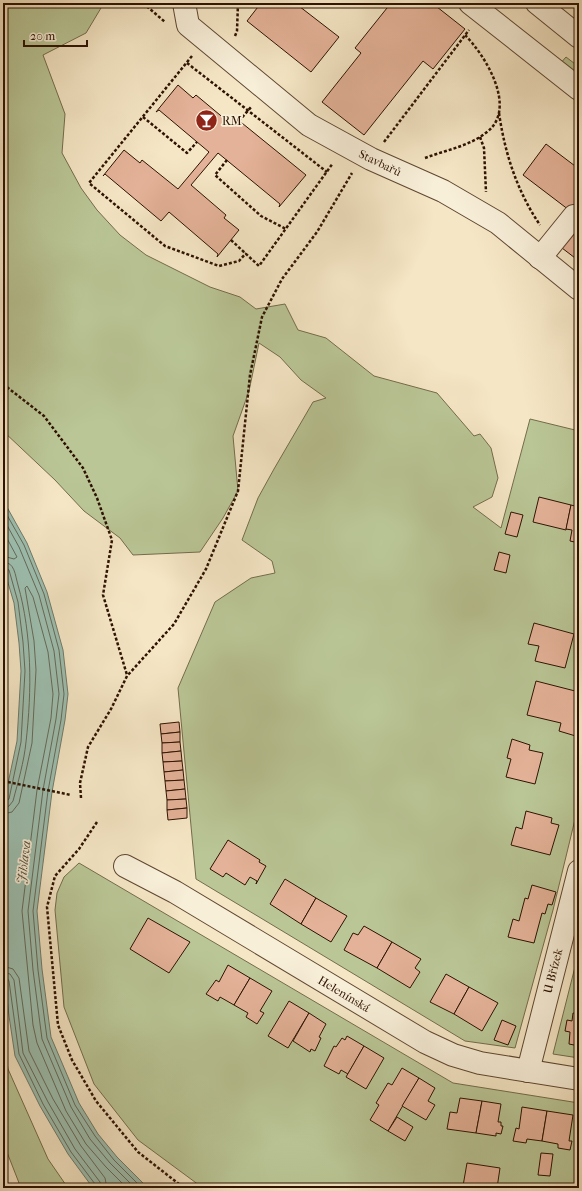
<svg xmlns="http://www.w3.org/2000/svg" width="582" height="1191" font-family="'IM FELL French Canon',serif">
<style>
.green{fill:#bac696;stroke:#746c4b}
.water{fill:#9dc0b1;stroke:#707a6a}
.lines{fill:none;stroke-linecap:round;stroke-linejoin:round}
.shore{stroke:#656958;stroke-width:1}
.building{fill:#e4b298;stroke:#2d1200}
.minor-casing{stroke:#5f4731;stroke-width:24}
.path{stroke:#2d1200;stroke-width:2.5;stroke-dasharray:3 2;stroke-linecap:butt}
.minor{stroke:#f8efd9;stroke-width:22}
.labels{text-anchor:middle;stroke-width:3.5;stroke-linejoin:round;paint-order:stroke}
.poi-label{font-size:12px;fill:#2d1200;stroke:#f8efd9;text-anchor:start}
.street-label{font-size:12px;fill:#2d1200;stroke:#f8efd9}
.water-label{font-size:13px;font-style:italic;fill:#544f3e;stroke:#f8efd9}
</style>
<rect width="100%" height="100%" fill="#f5e6c5"/>
<filter id="stains"><feTurbulence type="fractalNoise" baseFrequency=".005" numOctaves="4"/><feColorMatrix values="0 0 0 0 .2 0 0 0 0 .09 0 0 0 0 .02 0 0 0 .5 -.17"/></filter>
<radialGradient id="worn" r=".72"><stop offset=".6" stop-color="#630" stop-opacity="0"/><stop offset="1" stop-color="#630" stop-opacity=".3"/></radialGradient>
<g class="green">
<path d="M 3,3 L 104,3 L 86,33 L 43,55 L 65,114 L 62,153 L 81,188 L 97,210 L 120,235 L 146,255 L 210,287 L 240,297 L 256,309 L 285,304 L 298,330 L 326,338 L 374,376 L 437,393 L 474,436 L 480,434 L 491,448 L 498,478 L 492,497 L 473,507 L 501,528 L 530,419 L 575,430 L 579,413 L 579,803 L 553,910 L 515,1048 L 465,1041 L 196,879 L 178,688 L 215,602 L 251,578 L 275,573 L 272,561 L 242,540 L 258,498 L 274,469 L 313,402 L 326,398 L 301,380 L 280,357 L 259,343 L 249,391 L 233,436 L 238,491 L 223,518 L 200,552 L 133,555 L 120,538 L 84,511 L 55,480 L 3,431 Z"/>
<path d="M 566,57 L 579,67 L 579,81 L 559,65 Z"/>
<path d="M 79,863 L 453,1083 L 579,1103 L 579,1188 L 203,1188 L 138,1140 L 94,1084 L 64,1007 L 55,910 L 57,893 L 64,877 Z"/>
<path d="M 579,951 L 579,1058 L 553,1054 Z"/>
<path d="M 3,1036 L 8,1069 L 48,1159 L 68,1188 L 21,1188 L 3,1142 Z"/>
</g>
<path class="water" d="M 3,500 L 27,543 L 47,592 L 63,650 L 68,694 L 65,720 L 52,792 L 37,911 L 42,969 L 51,1037 L 79,1103 L 98,1134 L 117,1157 L 148,1188 L 93,1188 L 68,1154 L 40,1106 L 15,1056 L 9,1016 L 3,963 L 3,807 L 17,741 L 21,671 L 19,643 L 14,603 L 3,566 Z"/>
<g class="lines">
<g class="shore">
<path d="M 3,508 L 24,545 L 44,594 L 59,650 L 64,694 L 61,720 L 48,791 L 33,911 L 38,970 L 47,1038 L 75,1105 L 95,1136 L 114,1160 L 142,1188"/>
<path d="M 3,518 L 19,547 L 39,595 L 54,651 L 59,694 L 56,719 L 43,790 L 28,911 L 33,970 L 42,1039 L 71,1107 L 90,1139 L 110,1163 L 135,1188"/>
<path d="M 3,531 L 17,557 L 14,559 L 3,556"/>
<path d="M 3,562 C 15,562 15,575 18,585 C 32,635 32,690 26,742 C 24,762 18,782 13,801 L 9,806 L 3,808"/>
<path d="M 3,567 L 9,570 L 18,602 L 23,642 L 25,671 L 21,742 L 9,799 L 3,803"/>
<path d="M 3,814 L 12,812 L 19,803 L 32,743 L 36,670 L 34,641 L 25,588 L 27,586 L 33,597 L 48,652 L 53,694 L 51,718 L 37,790 L 22,911 L 33,1025 L 37,1043 L 66,1111 L 86,1144 L 106,1167 L 127,1188"/>
<path d="M 3,966 L 13,969 L 19,978 L 29,1051 L 53,1099 L 81,1146 L 105,1178 L 107,1188"/>
<path d="M 3,972 L 10,974 L 14,980 L 23,1053 L 48,1102 L 75,1149 L 100,1182 L 101,1188"/>
<path d="M 3,977 L 7,978 L 9,981 L 19,1054 L 43,1104 L 71,1152 L 95,1184 L 96,1188"/>
</g>
</g>
<g class="building">
<path d="M 261,3 L 295,3 L 339,37 L 311,72 L 247,21 Z"/>
<path d="M 391,3 L 432,3 L 465,29 L 433,69 L 423,61 L 364,135 L 322,102 L 361,53 L 355,48 Z"/>
<path d="M 178,85 L 193,98 L 196,95 L 232,125 L 237,119 L 306,175 L 279,207 L 280,204 L 218,153 L 191,185 L 226,215 L 224,218 L 239,230 L 217,257 L 218,254 L 169,212 L 161,221 L 105,174 L 103,176 L 124,150 L 140,163 L 142,160 L 178,189 L 209,152 L 159,110 L 156,112 Z"/>
<path d="M 546,144 L 579,169 L 579,209 L 574,205 L 569,210 L 523,175 Z"/>
<path d="M 579,225 L 579,261 L 562,248 Z"/>
<path d="M 539,497 L 571,505 L 566,530 L 533,522 Z"/>
<path d="M 571,505 L 579,507 L 579,543 L 570,541 L 572,530 L 566,529 Z"/>
<path d="M 511,512 L 523,515 L 517,537 L 505,534 Z"/>
<path d="M 499,552 L 510,555 L 506,573 L 494,570 Z"/>
<path d="M 534,623 L 574,634 L 565,668 L 535,661 L 539,646 L 528,644 Z"/>
<path d="M 536,681 L 579,692 L 579,737 L 559,731 L 561,723 L 527,715 Z"/>
<path d="M 179,722 L 180,732 L 161,734 L 160,724 Z"/>
<path d="M 180,732 L 180,742 L 162,743 L 161,734 Z"/>
<path d="M 512,739 L 530,745 L 529,750 L 543,753 L 535,784 L 506,777 L 511,759 L 507,758 Z"/>
<path d="M 180,742 L 181,751 L 162,753 L 162,743 Z"/>
<path d="M 181,751 L 182,761 L 163,762 L 162,753 Z"/>
<path d="M 182,761 L 183,770 L 164,772 L 163,762 Z"/>
<path d="M 183,770 L 184,780 L 165,781 L 164,772 Z"/>
<path d="M 184,780 L 185,789 L 166,791 L 165,781 Z"/>
<path d="M 185,789 L 186,799 L 167,800 L 166,791 Z"/>
<path d="M 186,799 L 187,808 L 167,810 L 167,800 Z"/>
<path d="M 187,808 L 187,818 L 168,820 L 167,810 Z"/>
<path d="M 526,811 L 552,818 L 551,823 L 559,825 L 550,855 L 511,845 L 516,827 L 522,829 Z"/>
<path d="M 228,840 L 260,860 L 259,862 L 266,866 L 256,884 L 257,881 L 250,877 L 245,885 L 226,873 L 223,877 L 210,869 Z"/>
<path d="M 285,879 L 316,898 L 301,924 L 270,904 Z"/>
<path d="M 532,885 L 556,892 L 552,905 L 548,904 L 545,914 L 542,913 L 534,943 L 508,937 L 513,919 L 519,921 L 525,898 L 528,899 Z"/>
<path d="M 316,898 L 347,916 L 331,942 L 301,924 Z"/>
<path d="M 148,918 L 190,942 L 169,973 L 130,949 Z"/>
<path d="M 364,926 L 392,942 L 377,968 L 344,950 L 353,933 L 358,935 Z"/>
<path d="M 392,942 L 421,959 L 415,968 L 420,972 L 410,988 L 377,968 Z"/>
<path d="M 228,965 L 250,978 L 234,1005 L 220,997 L 218,1001 L 206,994 L 216,980 L 219,982 Z"/>
<path d="M 446,974 L 469,987 L 454,1014 L 430,1002 Z"/>
<path d="M 250,978 L 272,991 L 260,1011 L 264,1013 L 257,1024 L 246,1017 L 248,1013 L 234,1005 Z"/>
<path d="M 469,987 L 498,1003 L 482,1031 L 454,1014 Z"/>
<path d="M 289,1001 L 309,1013 L 288,1048 L 268,1036 Z"/>
<path d="M 309,1013 L 326,1024 L 319,1037 L 321,1038 L 315,1051 L 311,1049 L 310,1052 L 293,1041 Z"/>
<path d="M 573,1013 L 579,1014 L 579,1046 L 569,1044 L 570,1032 L 565,1031 L 567,1020 L 572,1021 Z"/>
<path d="M 502,1020 L 516,1026 L 508,1045 L 494,1040 Z"/>
<path d="M 347,1036 L 364,1046 L 348,1074 L 341,1070 L 339,1074 L 324,1066 L 334,1046 L 336,1047 L 342,1038 L 345,1040 Z"/>
<path d="M 364,1046 L 384,1058 L 366,1089 L 346,1077 Z"/>
<path d="M 402,1068 L 419,1078 L 388,1131 L 370,1120 L 379,1105 L 376,1103 L 388,1083 L 392,1085 Z"/>
<path d="M 419,1078 L 435,1088 L 428,1101 L 435,1105 L 426,1120 L 402,1106 Z"/>
<path d="M 460,1098 L 482,1101 L 476,1133 L 447,1129 L 450,1112 L 457,1113 Z"/>
<path d="M 482,1101 L 501,1104 L 498,1122 L 501,1122 L 501,1126 L 503,1126 L 501,1134 L 496,1133 L 496,1136 L 476,1133 Z"/>
<path d="M 522,1107 L 547,1111 L 542,1141 L 527,1139 L 526,1143 L 513,1141 L 516,1128 L 519,1129 Z"/>
<path d="M 547,1111 L 573,1115 L 569,1141 L 572,1141 L 570,1150 L 558,1148 L 558,1144 L 542,1141 Z"/>
<path d="M 397,1117 L 413,1127 L 405,1141 L 388,1131 Z"/>
<path d="M 541,1153 L 553,1154 L 550,1176 L 538,1175 Z"/>
<path d="M 467,1163 L 500,1168 L 497,1188 L 463,1186 Z"/>
</g>
<g class="lines">
<defs>
<g id="minor">
<path d="M 184,3 L 188,25 L 309,125 L 371,159 L 443,191 L 498,223 L 579,289"/>
<path d="M 470,3 L 579,89"/>
<path d="M 537,3 L 579,37"/>
<path d="M 540,258 L 574,216"/>
<path d="M 125,866 L 175,892 L 425,1042 L 453,1055 L 480,1063 L 579,1079"/>
<path d="M 528,1071 L 579,871"/>
</g>
</defs>
<use href="#minor" class="minor-casing"/>
<g class="path">
<path d="M 143,3 L 165,22"/>
<path d="M 235,36 L 237,31 L 238,3"/>
<path d="M 192,56 L 89,183 L 165,246 L 219,266 L 239,261 L 246,253"/>
<path d="M 187,63 L 327,172"/>
<path d="M 499,113 C 505,154 517,191 540,225"/>
<path d="M 143,117 L 187,153 L 197,142"/>
<path d="M 239,121 L 252,106"/>
<path d="M 480,137 L 484,148 L 486,192"/>
<path d="M 384,142 L 469,30"/>
<path d="M 425,158 C 446,150 470,146 487,132 C 518,108 485,55 465,35"/>
<path d="M 227,160 L 215,175 L 261,216 L 286,229"/>
<path d="M 231,240 L 259,266 L 333,163"/>
<path d="M 3,384 L 44,416 L 83,468 L 97,498 L 112,540 L 103,595 L 127,675"/>
<path d="M 3,781 L 71,795"/>
<path d="M 81,798 L 80,783 L 88,747 L 111,709 L 127,676 L 174,624 L 206,569 L 238,491 L 250,375 L 262,317 L 282,279 L 317,232 L 352,173"/>
<path d="M 97,822 L 79,849 L 55,876 L 47,907 L 58,1025 L 72,1060 L 96,1101 L 138,1152 L 184,1188"/>
</g>
<use href="#minor" class="minor"/>
</g>
<defs>
<symbol id="bar-disc" viewBox="-11 -11 22 22"><circle r="9.5" fill="#8f2418" stroke="#f8efd9"/><path d="M-6-5H6L.8 .8V4.5H3.5V6h-7V4.5H-.8V.8Z" fill="#fff"/></symbol>
</defs>
<g fill-rule="evenodd">
<use href="#bar-disc" x="194" y="108" width="25" height="25"/>
</g>
<g class="labels">
<g class="poi-label">
<text x="222" y="125">RM</text>
</g>
<g class="street-label">
<text transform="translate(380 163) rotate(26)" y="4">Stavbařů</text>
<text transform="translate(553 971) rotate(-76)" y="4">U Břízek</text>
<text transform="translate(344 994) rotate(31)" y="4">Helenínská</text>
</g>
<g class="water-label">
<text transform="translate(23 862) rotate(-83)" y="5">Jihlava</text>
</g>
</g>
<rect width="582" height="1191" fill="none" stroke="#f5e6c5" stroke-width="16"/>
<rect x="4" y="4" width="574" height="1183" fill="none" stroke="#2d1200" stroke-width="2"/>
<rect x="8" y="8" width="566" height="1175" fill="none" stroke="#2d1200"/>
<path d="M24 40v6h63v-6" fill="none" stroke="#2d1200" stroke-width="2"/>
<text x="30" y="40" font-size="12" fill="#2d1200" stroke="#f8efd9" stroke-width="3" paint-order="stroke">20 m</text>
<rect width="100%" height="100%" filter="url(#stains)"/>
<rect width="100%" height="100%" fill="url(#worn)"/>
</svg>
